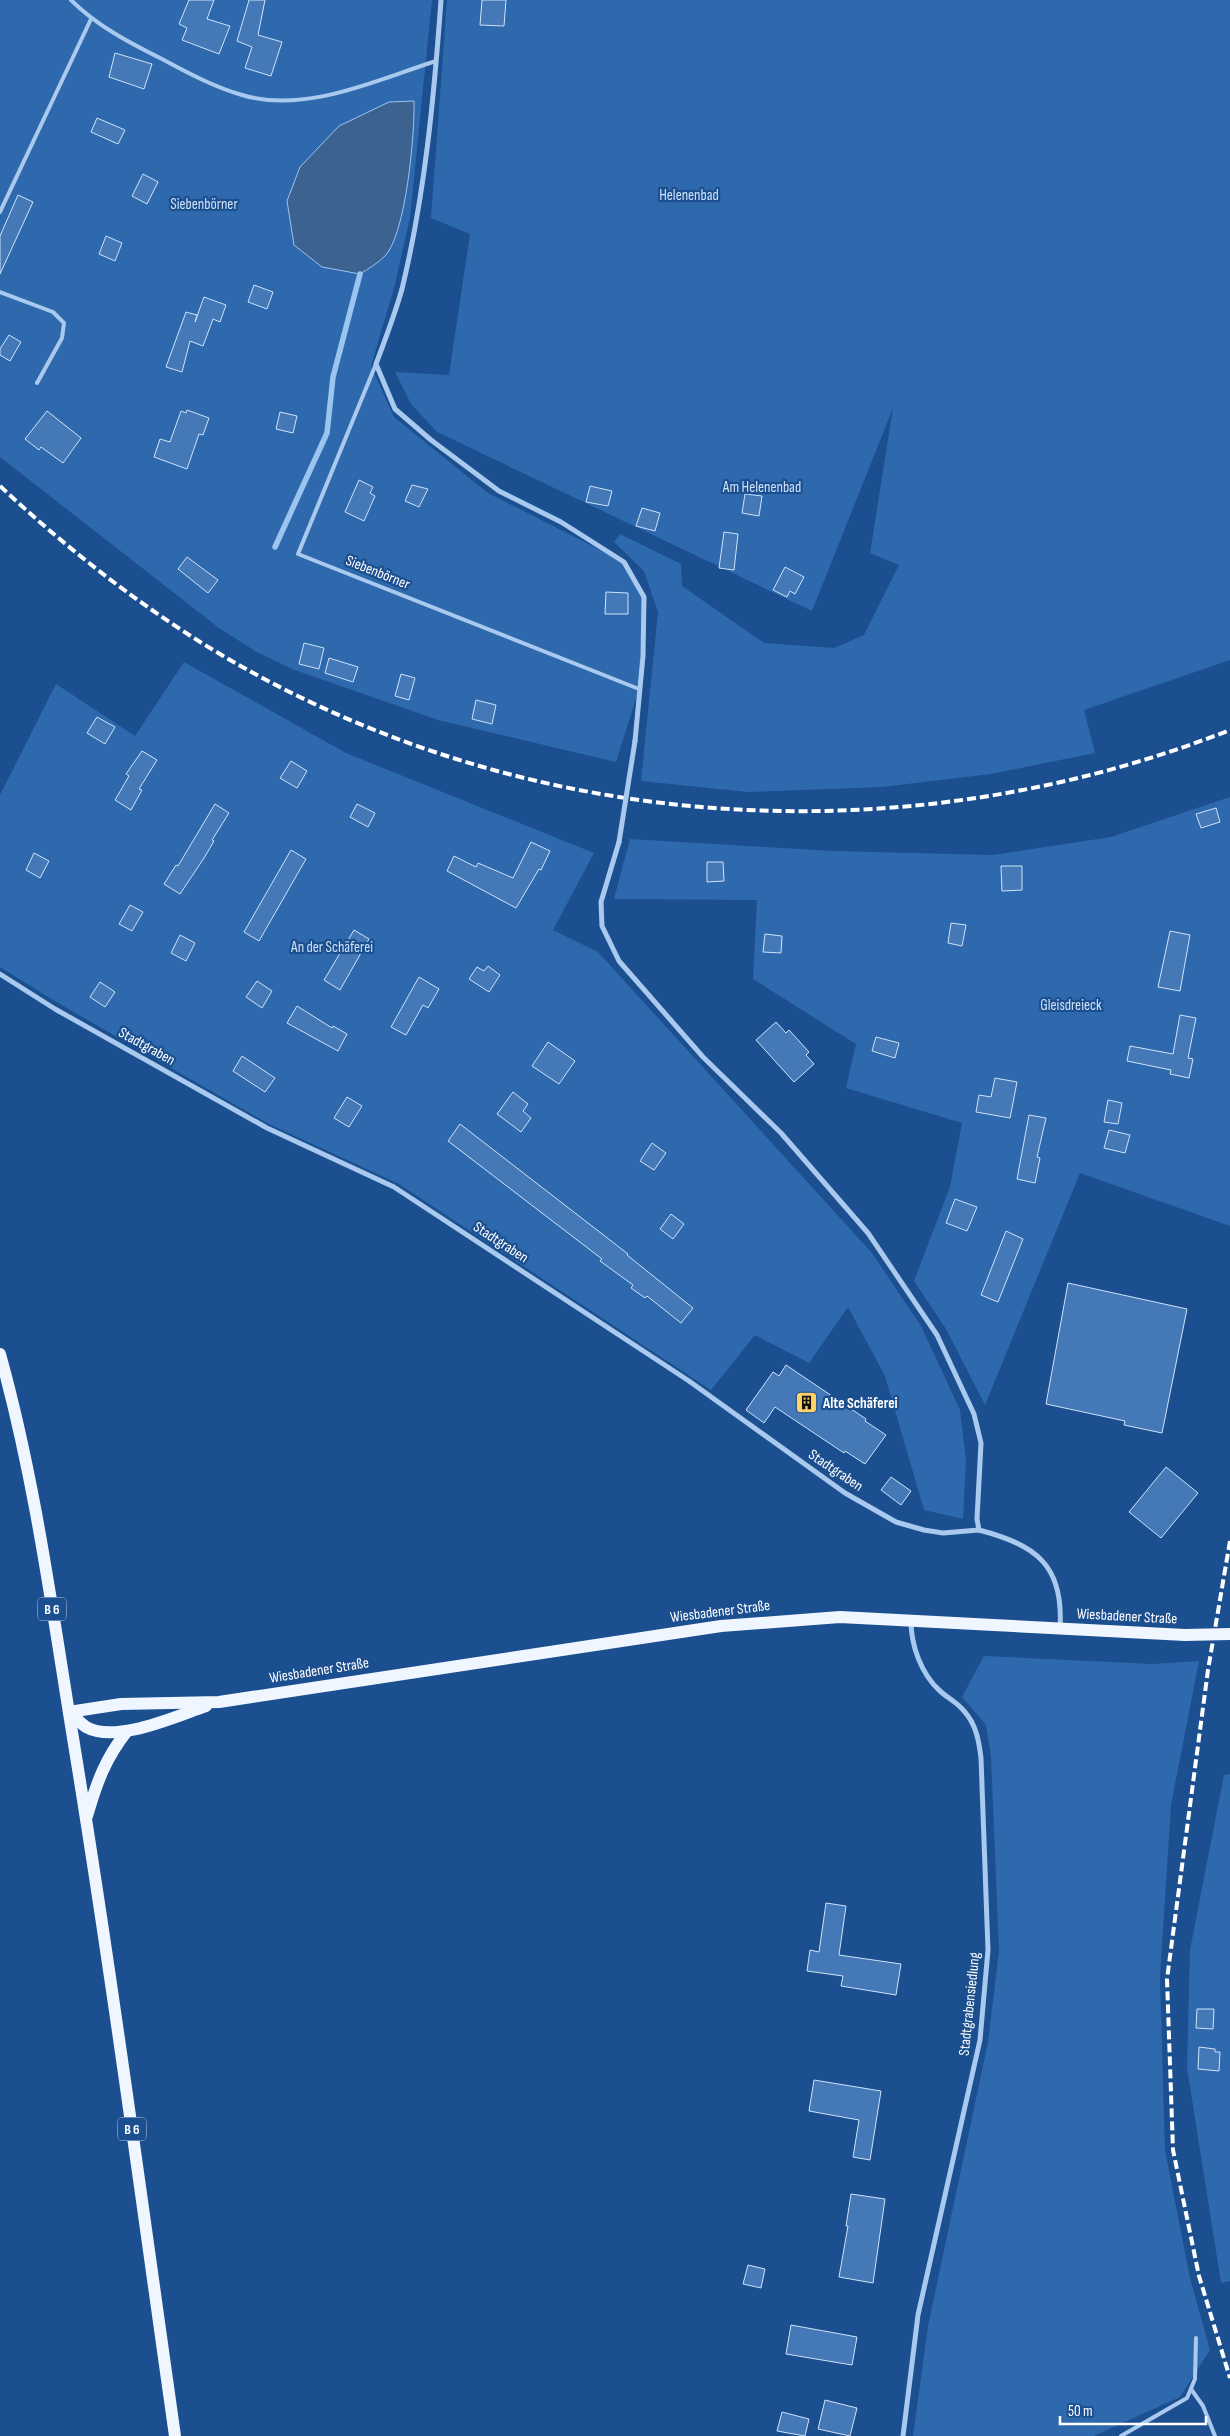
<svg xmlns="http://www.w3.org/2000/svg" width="1230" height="2436" font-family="'Sofia Sans Condensed',sans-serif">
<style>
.green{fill:#2e69ad}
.water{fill:#3c6290;stroke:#9cc4f0}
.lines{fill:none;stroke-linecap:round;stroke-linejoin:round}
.stream{stroke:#9cc4f0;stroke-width:5.5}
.building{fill:#4478b7;stroke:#cfe3fa}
.service{stroke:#a9c9ee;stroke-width:4}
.minor{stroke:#a9c9ee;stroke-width:5}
.primary{stroke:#f0f6ff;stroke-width:12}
.rail{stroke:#fff;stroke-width:4;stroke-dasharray:9 4;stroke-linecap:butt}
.minor-bridge{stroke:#a9c9ee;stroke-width:5}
.primary-bridge{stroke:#f0f6ff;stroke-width:12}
.labels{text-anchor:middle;stroke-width:4.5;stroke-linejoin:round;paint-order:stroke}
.shield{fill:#1b4f8f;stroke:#bbcadd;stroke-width:1}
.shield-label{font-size:14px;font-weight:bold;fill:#fff}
.park-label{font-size:15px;fill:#cfe3fa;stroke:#1b4f8f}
.street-label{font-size:15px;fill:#fff;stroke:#1b4f8f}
.poi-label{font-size:15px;font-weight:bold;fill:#fff;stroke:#1b4f8f;text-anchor:start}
</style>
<rect width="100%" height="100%" fill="#1b4f8f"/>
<g class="green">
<path d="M 0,0 L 432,0 L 410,218 L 394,288 L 371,366 L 394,417 L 488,493 L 624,562 L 643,597 L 639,689 L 616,762 L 438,720 L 292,669 L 255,651 L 219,628 L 0,457 Z"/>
<path d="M 447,0 L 1230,0 L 1230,660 L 1084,710 L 1095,753 L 991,774 L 882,787 L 748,792 L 641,781 L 658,612 L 644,571 L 614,542 L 620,534 L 681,564 L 682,586 L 764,643 L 834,648 L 864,635 L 899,565 L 870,553 L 893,408 L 812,611 L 437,432 L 411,404 L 395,372 L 449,375 L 470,234 L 431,218 Z"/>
<path d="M 184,662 L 346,753 L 594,853 L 553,930 L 598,952 L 872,1253 L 921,1326 L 960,1410 L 966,1460 L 963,1519 L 924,1510 L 885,1376 L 848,1307 L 809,1363 L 755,1335 L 711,1390 L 399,1184 L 267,1123 L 58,1003 L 0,967 L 0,795 L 56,684 L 135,736 Z"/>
<path d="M 1230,797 L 1230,1226 L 1080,1173 L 985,1405 L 946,1329 L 914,1281 L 950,1187 L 962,1123 L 846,1088 L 856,1044 L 753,979 L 757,900 L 614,899 L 630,839 L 833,851 L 993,855 L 1111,837 Z"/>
<path d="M 984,1656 L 1152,1664 L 1199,1661 L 1171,1805 L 1160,1978 L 1165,2150 L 1190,2278 L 1210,2350 L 1180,2397 L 1094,2436 L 913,2436 L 928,2326 L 988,2042 L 999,1951 L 991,1757 L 986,1725 L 962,1697 Z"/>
<path d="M 1230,1774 L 1230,2281 L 1221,2283 L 1187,2068 L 1190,1950 L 1224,1775 Z"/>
</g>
<path class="water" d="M 414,101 C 415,133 406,234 385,256 C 378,263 368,269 360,274 L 322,267 L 294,245 L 287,201 L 300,167 L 339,126 L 389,102 Z"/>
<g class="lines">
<path class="stream" d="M 275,547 L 327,433 L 333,377 L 360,274"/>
</g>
<g class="building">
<path d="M 189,0 L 214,0 L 207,19 L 230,26 L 219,54 L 182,40 L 187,28 L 179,24 Z"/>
<path d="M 249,0 L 265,0 L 258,35 L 282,42 L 271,76 L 245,68 L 252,47 L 237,41 Z"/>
<path d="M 482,0 L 506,0 L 504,26 L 480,25 Z"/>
<path d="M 115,53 L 152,64 L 144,89 L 109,77 Z"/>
<path d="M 97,118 L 125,130 L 118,144 L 91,132 Z"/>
<path d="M 143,174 L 158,182 L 147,204 L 132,196 Z"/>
<path d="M 18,195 L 33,202 L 0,274 L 0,236 Z"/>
<path d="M 106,236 L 122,243 L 115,261 L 99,254 Z"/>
<path d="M 254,285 L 273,292 L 267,309 L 248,302 Z"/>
<path d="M 204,297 L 226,305 L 220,322 L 213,319 L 203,346 L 190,341 L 182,372 L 166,367 L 186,312 L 197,315 L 195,322 Z"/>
<path d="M 9,335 L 21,342 L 10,361 L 0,355 L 0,349 Z"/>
<path d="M 187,410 L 209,418 L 203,435 L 199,434 L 187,469 L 154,457 L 160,439 L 170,442 L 181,411 L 186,413 Z"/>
<path d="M 47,411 L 81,438 L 63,463 L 41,447 L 39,450 L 25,439 Z"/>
<path d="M 280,412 L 297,416 L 293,433 L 276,429 Z"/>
<path d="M 359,480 L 373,487 L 370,493 L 375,496 L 364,521 L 345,512 Z"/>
<path d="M 412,485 L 428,489 L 419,507 L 405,501 Z"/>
<path d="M 590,486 L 612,491 L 608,506 L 586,502 Z"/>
<path d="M 745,494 L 762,496 L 759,516 L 742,513 Z"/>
<path d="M 642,508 L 660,513 L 655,531 L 636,526 Z"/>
<path d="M 724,532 L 738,534 L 734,570 L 719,568 Z"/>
<path d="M 187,557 L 218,580 L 208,593 L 178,569 Z"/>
<path d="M 785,567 L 804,577 L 795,594 L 790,591 L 787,597 L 773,590 Z"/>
<path d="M 606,592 L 628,593 L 628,614 L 605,614 Z"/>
<path d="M 304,643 L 324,648 L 319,669 L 299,664 Z"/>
<path d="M 329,658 L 358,667 L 353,682 L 325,673 Z"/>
<path d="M 401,674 L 415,678 L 409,700 L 395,696 Z"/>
<path d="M 476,700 L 496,705 L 492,724 L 472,719 Z"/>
<path d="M 97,717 L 115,727 L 105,744 L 87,733 Z"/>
<path d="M 142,751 L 157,760 L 139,789 L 142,790 L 131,810 L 115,800 L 129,776 L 126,774 Z"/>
<path d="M 291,761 L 307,771 L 297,788 L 280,778 Z"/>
<path d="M 215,804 L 229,813 L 212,840 L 214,841 L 204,858 L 180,894 L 164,884 L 176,865 L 178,866 Z"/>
<path d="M 357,804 L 375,813 L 368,827 L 350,817 Z"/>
<path d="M 1216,808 L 1220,822 L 1201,828 L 1196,814 Z"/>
<path d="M 531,842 L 550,851 L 541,870 L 539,869 L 516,908 L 447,871 L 454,856 L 476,867 L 478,863 L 513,878 Z"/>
<path d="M 291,850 L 306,859 L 259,941 L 244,932 Z"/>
<path d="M 34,853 L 49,861 L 40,878 L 26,870 Z"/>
<path d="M 707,862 L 723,862 L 724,881 L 707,882 Z"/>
<path d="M 1001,866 L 1022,866 L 1022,890 L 1002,891 Z"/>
<path d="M 130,905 L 143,912 L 132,931 L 119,924 Z"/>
<path d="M 951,923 L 966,925 L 962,946 L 948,943 Z"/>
<path d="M 354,930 L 369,939 L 340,990 L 324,980 Z"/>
<path d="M 1170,931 L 1190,935 L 1180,991 L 1158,987 Z"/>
<path d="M 765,934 L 782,936 L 781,953 L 763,952 Z"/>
<path d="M 180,935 L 195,943 L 186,961 L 171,953 Z"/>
<path d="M 488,966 L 500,975 L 489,992 L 469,979 L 477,967 L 484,971 Z"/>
<path d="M 419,977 L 439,989 L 428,1008 L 423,1005 L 406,1035 L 391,1027 Z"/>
<path d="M 257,981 L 272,991 L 262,1008 L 246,997 Z"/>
<path d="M 100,982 L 115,992 L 105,1007 L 90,997 Z"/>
<path d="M 297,1006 L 332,1028 L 333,1026 L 347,1034 L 338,1051 L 287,1023 Z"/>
<path d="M 1180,1015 L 1196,1018 L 1188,1058 L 1193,1059 L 1189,1078 L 1170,1074 L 1171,1070 L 1127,1061 L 1130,1046 L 1173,1054 Z"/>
<path d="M 776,1022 L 786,1033 L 789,1030 L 809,1052 L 806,1055 L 814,1064 L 794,1082 L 756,1040 Z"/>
<path d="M 876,1037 L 899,1043 L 895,1058 L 872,1051 Z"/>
<path d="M 548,1042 L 575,1061 L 559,1084 L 532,1066 Z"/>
<path d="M 242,1056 L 275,1078 L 265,1092 L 233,1071 Z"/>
<path d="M 995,1078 L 1017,1082 L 1010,1118 L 976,1112 L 979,1095 L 991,1097 Z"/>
<path d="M 513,1092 L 528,1104 L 523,1111 L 531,1118 L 521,1132 L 497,1114 Z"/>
<path d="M 347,1097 L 362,1106 L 349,1127 L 334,1118 Z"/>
<path d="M 1108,1100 L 1122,1103 L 1118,1124 L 1104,1122 Z"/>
<path d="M 1029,1115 L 1046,1118 L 1037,1157 L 1040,1158 L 1035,1183 L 1017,1179 Z"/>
<path d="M 460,1124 L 628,1254 L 627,1255 L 693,1308 L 681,1323 L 647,1296 L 645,1298 L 631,1288 L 633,1285 L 600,1261 L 602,1259 L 448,1141 Z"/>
<path d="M 1109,1130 L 1130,1135 L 1125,1153 L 1104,1148 Z"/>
<path d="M 652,1143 L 666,1153 L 654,1170 L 640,1161 Z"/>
<path d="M 955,1199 L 977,1207 L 967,1231 L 946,1223 Z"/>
<path d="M 671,1214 L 684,1224 L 673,1239 L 660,1229 Z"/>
<path d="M 1006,1231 L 1023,1239 L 998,1302 L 981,1295 Z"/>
<path d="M 1068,1283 L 1187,1309 L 1162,1433 L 1124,1425 L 1125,1421 L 1046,1404 Z"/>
<path d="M 786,1365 L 866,1419 L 865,1421 L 886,1435 L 865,1464 L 845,1451 L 844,1453 L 775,1407 L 764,1423 L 746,1410 L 773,1372 L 779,1376 Z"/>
<path d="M 1166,1467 L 1198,1493 L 1161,1538 L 1129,1512 Z"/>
<path d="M 891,1477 L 911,1491 L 901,1505 L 881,1490 Z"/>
<path d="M 826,1903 L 846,1906 L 839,1955 L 901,1964 L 896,1995 L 841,1986 L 843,1976 L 807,1971 L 810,1950 L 819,1952 Z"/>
<path d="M 1197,2009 L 1214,2009 L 1213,2029 L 1196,2028 Z"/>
<path d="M 1199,2047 L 1215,2049 L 1215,2052 L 1220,2052 L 1219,2071 L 1198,2069 Z"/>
<path d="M 814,2080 L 881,2091 L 870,2160 L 853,2157 L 859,2120 L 809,2111 Z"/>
<path d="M 851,2194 L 885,2199 L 873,2283 L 839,2277 L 848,2226 L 846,2226 Z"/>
<path d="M 748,2265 L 765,2269 L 761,2288 L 743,2284 Z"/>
<path d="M 791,2325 L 857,2337 L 852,2365 L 786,2354 Z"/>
<path d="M 825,2400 L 857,2408 L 850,2436 L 818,2429 Z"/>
<path d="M 782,2412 L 809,2419 L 805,2436 L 777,2431 Z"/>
</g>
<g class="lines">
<g class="service">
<path d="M 71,0 C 97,26 130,43 162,59 C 188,73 214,87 242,95 C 306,114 376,80 436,61"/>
<path d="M 0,212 L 91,19"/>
<path d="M 0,292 L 53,312 L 64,323 L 62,338 L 37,383"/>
<path d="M 376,364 L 298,554 L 639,689"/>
<path d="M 1191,2389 L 1203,2406 L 1215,2436"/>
<path d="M 1121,2436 L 1187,2398 L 1195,2379 L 1196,2338"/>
</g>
<g class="minor">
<path d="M 441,0 C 434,97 425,194 402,289 C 395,314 385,340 376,364 L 395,409 L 431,440 L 499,491 L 561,522 L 624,562 L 644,597 L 643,656 L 635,741"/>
<path d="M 619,842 L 601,902 L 602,926 L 619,961 L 703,1057 L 781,1133 L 868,1233 L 937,1335 L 974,1414 L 981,1443 L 977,1519 L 979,1530 C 1035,1545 1064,1564 1060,1628"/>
<path d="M 0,974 L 55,1009 L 267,1128 L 394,1187 L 689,1381 L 845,1493 L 896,1522 L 924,1530 L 943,1533 L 979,1530"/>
<path d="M 903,2436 L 918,2315 L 980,2040 L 988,1950 L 981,1758 C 979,1741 976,1724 964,1711 C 958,1703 948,1698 940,1691 C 921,1674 911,1645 911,1621"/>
</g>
<g class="primary">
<path d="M 0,1354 C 35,1480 52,1609 73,1738 C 111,1970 142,2203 175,2436"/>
<path d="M 69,1712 L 121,1704 L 219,1702 L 721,1626 L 840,1617 L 1185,1635"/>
<path d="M 69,1712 C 74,1716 80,1723 86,1727 C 116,1744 176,1716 206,1706"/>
<path d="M 87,1816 C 97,1782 105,1759 127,1731"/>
</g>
<g class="rail">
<path d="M 0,486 C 63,545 131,599 205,645 C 513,834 896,861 1230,730"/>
<path d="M 1230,1541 L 1208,1670 L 1167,1979 L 1173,2150 L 1199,2276 L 1230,2378"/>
</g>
<path class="minor-bridge" d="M 619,842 L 635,741"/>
<path class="primary-bridge" d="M 1185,1635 L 1230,1634"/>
</g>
<defs>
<symbol id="building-square" viewBox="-11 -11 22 22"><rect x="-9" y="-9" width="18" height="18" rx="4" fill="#ffd166" stroke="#1b4f8f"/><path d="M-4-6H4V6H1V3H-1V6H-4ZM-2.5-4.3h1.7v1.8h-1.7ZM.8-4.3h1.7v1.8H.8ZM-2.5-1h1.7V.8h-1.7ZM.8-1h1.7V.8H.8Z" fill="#111"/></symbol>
</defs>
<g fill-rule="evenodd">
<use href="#building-square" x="794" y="1390" width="25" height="25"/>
</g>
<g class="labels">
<g class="shield">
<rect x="38" y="1597.5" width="28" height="23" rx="4"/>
<rect x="118" y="2117.5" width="28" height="23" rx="4"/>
</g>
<g class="shield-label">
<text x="52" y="1614">B 6</text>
<text x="132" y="2134">B 6</text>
</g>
<g class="park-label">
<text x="689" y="200">Helenenbad</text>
<text x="204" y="209">Siebenbörner</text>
<text x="762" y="492">Am Helenenbad</text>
<text x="332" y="952">An der Schäferei</text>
<text x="1071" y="1010">Gleisdreieck</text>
</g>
<g class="street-label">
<text transform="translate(378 572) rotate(22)" y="5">Siebenbörner</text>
<text transform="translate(147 1046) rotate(29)" y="5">Stadtgraben</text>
<text transform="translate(501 1242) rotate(33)" y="5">Stadtgraben</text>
<text transform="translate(836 1470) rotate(34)" y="5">Stadtgraben</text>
<text transform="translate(720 1611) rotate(-7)" y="5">Wiesbadener Straße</text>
<text transform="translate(1127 1616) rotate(3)" y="5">Wiesbadener Straße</text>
<text transform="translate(319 1670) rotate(-9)" y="5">Wiesbadener Straße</text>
<text transform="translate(969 2004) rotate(-84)" y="5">Stadtgrabensiedlung</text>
</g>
<g class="poi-label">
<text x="823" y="1408">Alte Schäferei</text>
</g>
</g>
<path d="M1060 2416v8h146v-8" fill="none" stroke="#ffffff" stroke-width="2.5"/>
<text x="1068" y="2416" font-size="15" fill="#ffffff" stroke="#1b4f8f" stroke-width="4" paint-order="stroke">50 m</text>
</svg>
